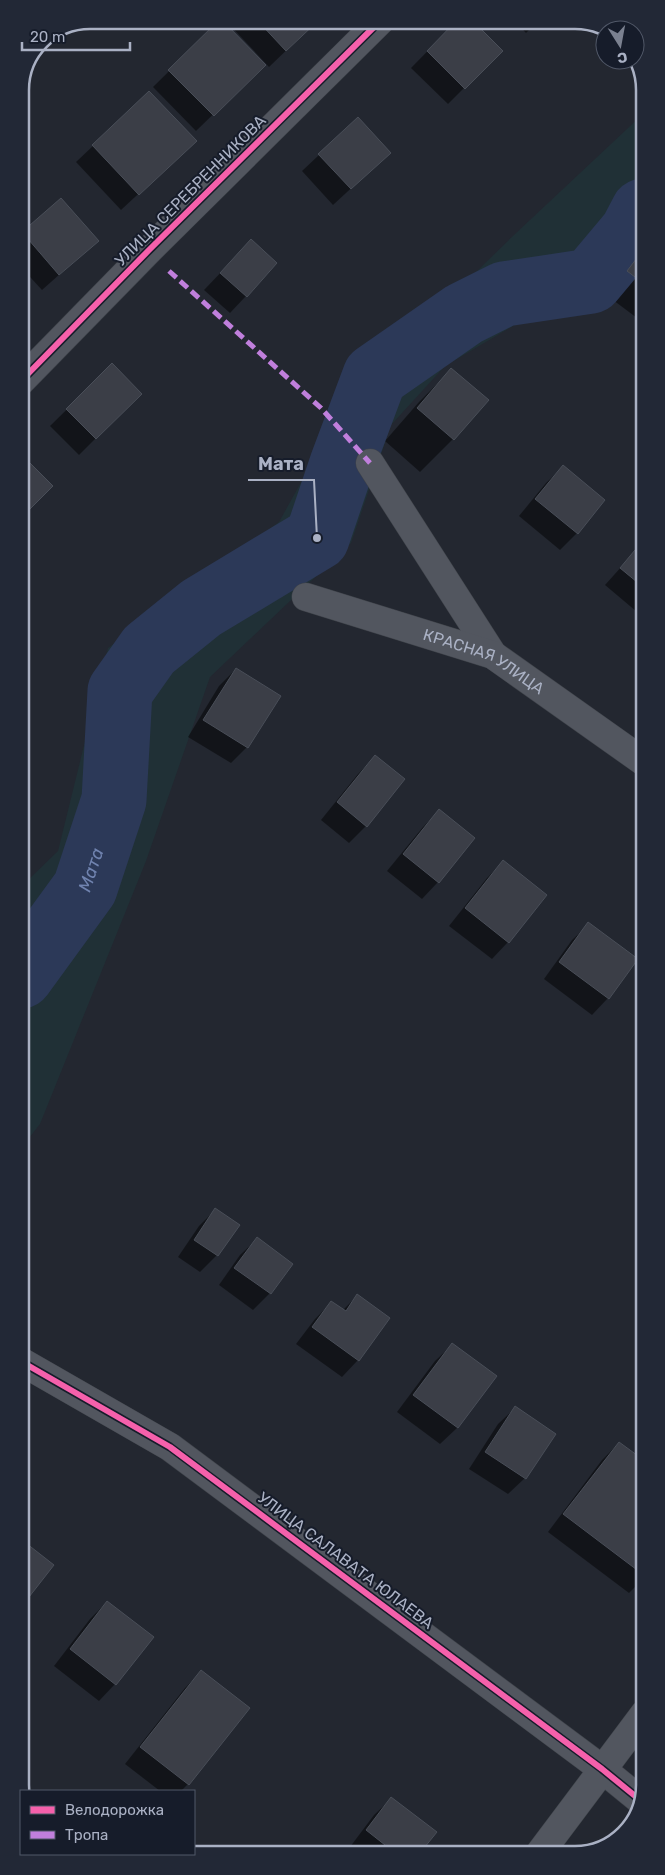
<svg xmlns="http://www.w3.org/2000/svg" width="665" height="1875" font-family="Rubik,sans-serif">
<style>
.green{fill:#203036}
.shadow{fill:#0007}
.lines{fill:none;stroke-linecap:round;stroke-linejoin:round}
.river{stroke:#2c3958;stroke-width:65}
.building{fill:#3b3e47;stroke:#494e58}
.minor-casing{stroke:#3e4249;stroke-width:29}
.minor{stroke:#52565f;stroke-width:28}
.quiet{stroke:#c07fdc;stroke-width:5;stroke-dasharray:10 5;stroke-linecap:butt}
.cycleway-casing{stroke:#161c2a;stroke-width:9}
.cycleway{stroke:#f560ab;stroke-width:6}
.labels{text-anchor:middle;stroke-width:4;stroke-linejoin:round;paint-order:stroke}
.street-label{font-size:16px;fill:#aab1c4;stroke:#161c2a}
.water-label{font-size:18px;font-style:italic;fill:#7083af;stroke:#161c2a}
.rim{fill:none;stroke:#aab1c4;stroke-width:2.5}
.leader{fill:none;stroke:#aab1c4;stroke-width:2}
.callout-dot{fill:#aab1c4;stroke:#161c2a;stroke-width:2}
.callout-label{font-size:18px;text-anchor:middle;font-weight:bold;fill:#aab1c4;stroke:#161c2a;stroke-width:4;stroke-linejoin:round;paint-order:stroke}
</style>
<rect width="100%" height="100%" fill="#232730"/>
<path class="green" d="M 643,114 L 643,210 L 566,295 L 445,366 L 391,425 L 351,543 L 210,677 L 146,861 L 40,1124 L 22,1147 L 21,887 L 58,851 L 108,648 L 279,522 L 349,396 L 514,235 Z"/>
<g class="shadow">
<path d="M 221,20 L 264,65 L 196,131 L 153,87 Z"/>
<path d="M 225,20 L 318,20 L 269,67 Z"/>
<path d="M 458,20 L 501,51 L 448,104 L 411,68 Z"/>
<path d="M 514,20 L 539,20 L 526,33 Z"/>
<path d="M 149,93 L 178,157 L 121,210 L 76,162 Z"/>
<path d="M 319,155 L 372,169 L 333,205 L 302,171 Z"/>
<path d="M 61,200 L 97,241 L 42,290 L 20,266 L 20,235 Z"/>
<path d="M 251,241 L 246,296 L 230,313 L 204,290 Z"/>
<path d="M 643,249 L 643,312 L 637,318 L 605,294 L 628,264 Z"/>
<path d="M 20,308 L 25,313 L 20,318 Z"/>
<path d="M 112,365 L 140,394 L 79,455 L 50,426 Z"/>
<path d="M 451,370 L 487,401 L 453,439 L 420,472 L 385,441 L 419,402 Z"/>
<path d="M 21,455 L 51,486 L 21,516 Z"/>
<path d="M 563,467 L 604,500 L 577,533 L 560,550 L 519,516 L 546,483 Z"/>
<path d="M 640,546 L 643,548 L 643,617 L 605,585 Z"/>
<path d="M 236,669 L 247,747 L 231,763 L 188,737 L 219,686 Z"/>
<path d="M 375,757 L 403,780 L 366,826 L 349,843 L 321,820 L 358,774 Z"/>
<path d="M 440,810 L 438,882 L 422,899 L 387,871 L 423,827 Z"/>
<path d="M 503,862 L 508,942 L 492,959 L 449,926 L 487,878 Z"/>
<path d="M 589,924 L 608,998 L 592,1015 L 544,979 L 572,940 Z"/>
<path d="M 215,1210 L 238,1225 L 217,1255 L 200,1272 L 178,1257 L 199,1226 Z"/>
<path d="M 257,1239 L 291,1264 L 270,1293 L 253,1310 L 219,1285 L 240,1255 Z"/>
<path d="M 357,1296 L 358,1360 L 342,1377 L 296,1344 L 315,1319 L 332,1302 L 343,1310 Z"/>
<path d="M 452,1345 L 495,1376 L 457,1428 L 440,1444 L 397,1412 L 435,1361 Z"/>
<path d="M 515,1408 L 525,1478 L 508,1494 L 469,1469 L 498,1424 Z"/>
<path d="M 619,1443 L 645,1463 L 645,1577 L 629,1593 L 548,1532 L 602,1460 Z"/>
<path d="M 107,1602 L 115,1684 L 99,1701 L 54,1666 L 90,1619 Z"/>
<path d="M 202,1671 L 188,1784 L 181,1791 L 160,1791 L 125,1764 L 185,1688 Z"/>
<path d="M 391,1799 L 435,1832 L 419,1853 L 359,1854 L 350,1847 L 374,1815 Z"/>
</g>
<g class="lines">
<path class="river" id="s1" d="M 21,976 L 85,888 L 114,800 L 120,691 L 149,650 L 201,608 L 317,538 L 342,464 L 375,376 L 464,314 L 504,294 L 591,281 L 632,232 L 643,211"/>
</g>
<g class="building">
<path d="M 219,20 L 222,20 L 266,65 L 214,116 L 168,70 Z"/>
<path d="M 257,20 L 319,20 L 286,51 Z"/>
<path d="M 457,20 L 472,20 L 503,51 L 465,89 L 427,51 Z"/>
<path d="M 149,91 L 197,141 L 139,195 L 92,145 Z"/>
<path d="M 358,117 L 391,153 L 351,189 L 318,154 Z"/>
<path d="M 61,198 L 99,241 L 59,275 L 22,232 Z"/>
<path d="M 251,239 L 277,263 L 247,297 L 220,273 Z"/>
<path d="M 643,250 L 643,283 L 627,271 Z"/>
<path d="M 112,363 L 142,394 L 96,439 L 66,409 Z"/>
<path d="M 451,368 L 489,400 L 454,440 L 417,408 Z"/>
<path d="M 21,454 L 53,486 L 21,518 Z"/>
<path d="M 563,465 L 605,500 L 578,534 L 535,499 Z"/>
<path d="M 640,544 L 643,547 L 643,587 L 620,568 Z"/>
<path d="M 236,668 L 281,696 L 248,748 L 203,720 Z"/>
<path d="M 375,755 L 405,779 L 367,827 L 337,802 Z"/>
<path d="M 439,809 L 475,838 L 439,883 L 403,854 Z"/>
<path d="M 503,860 L 547,895 L 509,943 L 465,908 Z"/>
<path d="M 588,922 L 638,959 L 609,999 L 559,962 Z"/>
<path d="M 215,1208 L 240,1225 L 218,1256 L 194,1240 Z"/>
<path d="M 257,1237 L 293,1264 L 271,1294 L 234,1268 Z"/>
<path d="M 357,1294 L 390,1318 L 359,1361 L 312,1327 L 331,1301 L 346,1311 Z"/>
<path d="M 452,1343 L 497,1376 L 458,1428 L 413,1395 Z"/>
<path d="M 515,1406 L 556,1434 L 526,1479 L 485,1452 Z"/>
<path d="M 619,1442 L 645,1461 L 645,1576 L 563,1514 Z"/>
<path d="M 22,1540 L 54,1565 L 22,1606 Z"/>
<path d="M 107,1601 L 154,1637 L 116,1685 L 70,1649 Z"/>
<path d="M 201,1670 L 250,1708 L 189,1785 L 140,1747 Z"/>
<path d="M 391,1797 L 437,1832 L 420,1853 L 379,1854 L 385,1845 L 366,1830 Z"/>
</g>
<g class="lines">
<defs>
<g id="minor">
<path d="M 21,381 L 149,250 L 381,20"/>
<path d="M 370,463 L 493,655"/>
<path id="s2" d="M 306,597 L 493,655 L 644,762"/>
<path d="M 22,1362 L 170,1447 L 602,1769 L 640,1800"/>
<path d="M 540,1853 L 645,1713"/>
</g>
</defs>
<use href="#minor" class="minor-casing"/>
<use href="#minor" class="minor"/>
<path class="quiet" d="M 169,271 L 321,408 L 370,463"/>
<defs>
<g id="cycleway">
<path d="M 21,381 L 149,250 L 381,20"/>
<path d="M 22,1362 L 170,1447 L 602,1769 L 640,1800"/>
</g>
</defs>
<use href="#cycleway" class="cycleway-casing"/>
<use href="#cycleway" class="cycleway"/>
</g>
<g class="labels">
<g class="street-label">
<text transform="translate(190 190) rotate(-45)" y="6">УЛИЦА СЕРЕБРЕННИКОВА</text>
<text dy="6" stroke="none"><textPath href="#s2" startOffset="190">КРАСНАЯ УЛИЦА</textPath></text>
<text transform="translate(346 1560) rotate(37)" y="6">УЛИЦА САЛАВАТА ЮЛАЕВА</text>
</g>
<g class="water-label">
<text dy="6" stroke="none"><textPath href="#s1" startOffset="128">Мата</textPath></text>
</g>
</g>
<path d="M0 0H665V1875H0ZM90 29H575A61 61 0 0 1 636 90V1785A61 61 0 0 1 575 1846H90A61 61 0 0 1 29 1785V90A61 61 0 0 1 90 29Z" fill="#222836" fill-rule="evenodd"/>
<path class="rim" d="M90 29H575A61 61 0 0 1 636 90V1785A61 61 0 0 1 575 1846H90A61 61 0 0 1 29 1785V90A61 61 0 0 1 90 29Z"/>
<path class="leader" d="M317 538L314 480H248"/>
<circle class="callout-dot" cx="317" cy="538" r="5"/>
<g class="callout-label">
<text x="281" y="470">Мата</text>
</g>
<rect x="20" y="1790" width="175" height="65" fill="#161c2a" stroke="#515868"/>
<rect x="30" y="1806" width="25" height="8" fill="#f560ab" stroke="#515868"/>
<text x="65" y="1815" font-size="15" fill="#aab1c4">Велодорожка</text>
<rect x="30" y="1831" width="25" height="8" fill="#c07fdc" stroke="#515868"/>
<text x="65" y="1840" font-size="15" fill="#aab1c4">Тропа</text>
<g transform="translate(620 45) rotate(169)"><circle r="24" fill="#161c2a" stroke="#515868"/>
<path d="M0-4L9 19L0 12L-9 19Z" fill="#7b8190"/>
<text y="-8" font-size="14" font-weight="bold" text-anchor="middle" fill="#aab1c4">С</text>
</g>
<path d="M22 42v8h108v-8" fill="none" stroke="#aab1c4" stroke-width="2.5"/>
<text x="30" y="42" font-size="15" fill="#aab1c4" stroke="#161c2a" stroke-width="4" paint-order="stroke">20 m</text>
</svg>
